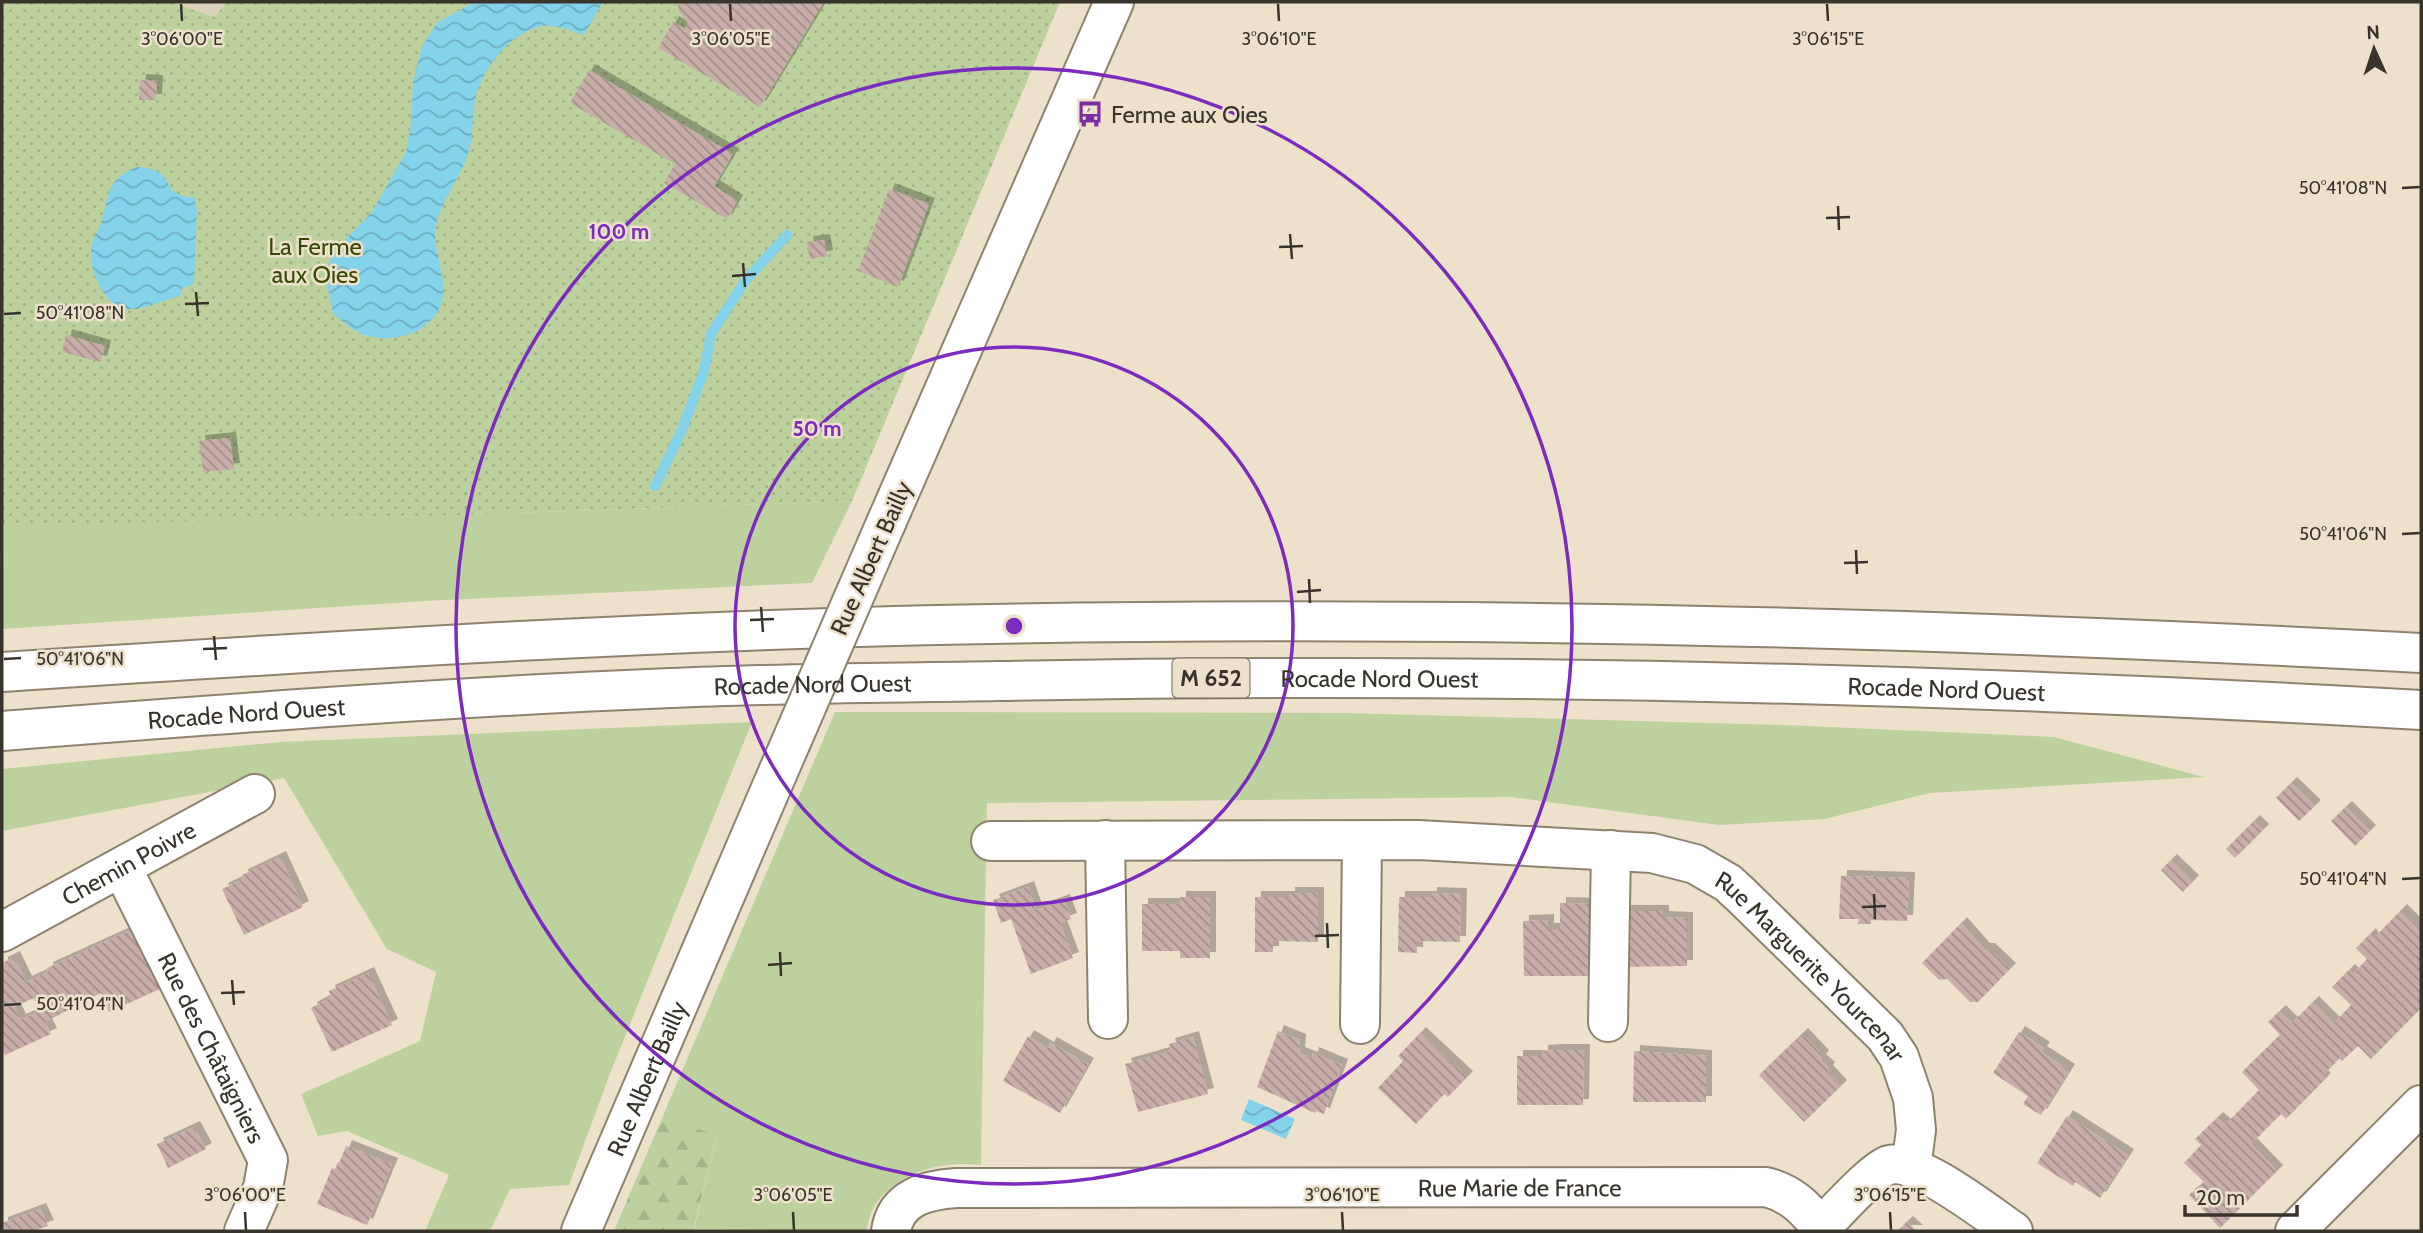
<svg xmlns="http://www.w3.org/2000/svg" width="2423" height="1233" font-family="Cabin,sans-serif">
<defs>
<pattern id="forest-firs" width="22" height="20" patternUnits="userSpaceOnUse" patternTransform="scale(1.75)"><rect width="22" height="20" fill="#bdd19e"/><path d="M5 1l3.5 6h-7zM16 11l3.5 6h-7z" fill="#a3b488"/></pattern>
<pattern id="park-dots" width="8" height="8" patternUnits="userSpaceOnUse" patternTransform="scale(1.75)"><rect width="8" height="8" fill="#bdd19e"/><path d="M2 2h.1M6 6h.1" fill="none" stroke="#a3b488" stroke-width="1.8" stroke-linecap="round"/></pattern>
<pattern id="water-waves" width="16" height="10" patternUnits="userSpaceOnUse" patternTransform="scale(1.75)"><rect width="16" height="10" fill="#84d3ea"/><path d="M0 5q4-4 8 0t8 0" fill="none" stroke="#6dacbe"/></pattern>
<pattern id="building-back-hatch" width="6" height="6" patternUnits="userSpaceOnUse" patternTransform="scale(1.75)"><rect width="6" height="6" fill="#c8aea8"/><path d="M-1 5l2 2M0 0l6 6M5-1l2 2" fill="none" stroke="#a38e89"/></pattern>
<filter id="shadow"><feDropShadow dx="6" dy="-6" stdDeviation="0" flood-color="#0004"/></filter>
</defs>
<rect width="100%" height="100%" fill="#eee1cc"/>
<polygon fill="#dad2bd" points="172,2 227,2 214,17"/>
<g fill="#bdd19e">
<polygon points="852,501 812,583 425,601 2,629 4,524 429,516"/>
<path d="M835,712L1347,713L1784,725L2054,737L2204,777L1930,793L1824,819L1719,825L1511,797L987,803L981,1165C935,1159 872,1179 867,1231L694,1229L717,1136L662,1118Z"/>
<polygon points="752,722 611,1071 569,1185 510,1189 490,1231 425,1231 449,1175 347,1131 318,1136 301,1094 420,1041 436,972 387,949 284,778 2,831 2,769 280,742"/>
</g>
<polygon fill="url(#forest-firs)" points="662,1118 717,1135 693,1231 614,1231"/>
<polygon fill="url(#park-dots)" points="2,2 172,2 214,17 227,2 1060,2 852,501 429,516 2,525"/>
<g fill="url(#water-waves)">
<path d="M475,2H603L584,35C572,31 555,24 543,26C511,32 484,66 476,96C471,115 474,136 468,154C459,181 438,204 435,232C434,253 445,273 443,295C438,334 386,349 354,330C347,326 340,319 333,314L325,273L334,251L372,212L406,152L411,123L413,82L422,46L438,22Z"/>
<path d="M136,167C154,168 165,172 171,190L184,197H194L197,210L194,284L182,288L180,296L138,309H121C101,298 87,267 92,243C94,236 99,230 101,223C110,195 104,182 136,167Z"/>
<polygon points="1249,1099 1295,1119 1286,1139 1241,1120"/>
</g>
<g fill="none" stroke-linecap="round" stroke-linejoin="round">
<polyline stroke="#84d3ea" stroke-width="10" points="655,486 681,432 704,371 711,334 745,281 787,235"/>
</g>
<g fill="url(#building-back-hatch)" fill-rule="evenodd" filter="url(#shadow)">
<polygon points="677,2 817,2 822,5 760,107 658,48 673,22 685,29 688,23 679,11"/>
<polygon points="589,70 733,154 714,186 737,201 727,219 664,183 675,164 570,103"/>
<polygon points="140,80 157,81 156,100 139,100"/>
<polygon points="889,189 929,204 898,287 858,271"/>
<polygon points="824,240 827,256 810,259 807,242"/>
<polygon points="66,335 105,346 101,362 62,352"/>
<polygon points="230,438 234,469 203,472 199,441"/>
<polygon points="2291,783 2315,806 2299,821 2276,798"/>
<polygon points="2346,807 2370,831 2355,846 2331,821"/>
<polygon points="2254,821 2263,830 2235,858 2226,849"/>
<polygon points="280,857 303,907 244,935 222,889 243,879 242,875"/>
<polygon points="2171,860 2193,881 2183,892 2161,870"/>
<polygon points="1841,876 1909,878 1907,921 1871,920 1871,924 1858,924 1859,919 1839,919"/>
<polygon points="1028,887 1036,910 1064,900 1071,919 1060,923 1073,958 1031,974 1011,919 1001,923 993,900"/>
<polygon points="1289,893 1318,893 1318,942 1273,941 1273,952 1255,952 1255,897 1289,897"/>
<polygon points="1431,893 1461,894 1460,942 1417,941 1417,953 1398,952 1399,897 1431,897"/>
<polygon points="1180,897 1210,897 1210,958 1180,958 1180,951 1142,951 1142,904 1180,904"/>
<polygon points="1560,903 1594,904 1594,976 1524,976 1523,921 1548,920 1548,929 1560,929"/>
<polygon points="2401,910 2421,930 2421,1008 2371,1059 2358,1046 2342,1061 2340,1058 2322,1076 2325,1079 2286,1119 2281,1114 2251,1144 2277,1171 2220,1228 2189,1195 2204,1182 2184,1163 2201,1145 2195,1139 2217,1118 2225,1125 2259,1090 2242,1072 2280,1035 2268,1022 2280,1011 2292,1023 2313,1002 2334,1023 2351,1005 2332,987 2349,970 2353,974 2367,959 2356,948 2370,934 2373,939"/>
<polygon points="1623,911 1663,911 1663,917 1687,918 1687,966 1622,967"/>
<polygon points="1961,923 1984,949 1989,949 2010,969 1978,1002 1970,1002 1947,979 1939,980 1922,963"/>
<path d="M133,929L160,989L109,1012L101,993L45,1022L51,1034L5,1055L2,1049V963L14,957L26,982L48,972L47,968ZM34,998L40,1011L20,1020L14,1007Z"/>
<polygon points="368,973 392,1025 332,1052 311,1008 331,997 329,991"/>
<polygon points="1278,1031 1300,1040 1299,1053 1312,1058 1313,1053 1342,1065 1324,1114 1316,1111 1315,1113 1257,1087"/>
<polygon points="2019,1032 2044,1048 2041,1052 2069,1070 2041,1115 2023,1104 2028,1096 1993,1073"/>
<polygon points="1420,1033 1467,1077 1448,1097 1444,1094 1416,1124 1378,1088 1403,1061 1398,1056"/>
<polygon points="1802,1034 1823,1056 1820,1060 1829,1068 1827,1071 1841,1086 1804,1122 1759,1075"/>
<polygon points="1028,1036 1048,1048 1051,1043 1088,1064 1060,1113 1003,1081"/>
<polygon points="1193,1037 1208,1094 1138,1112 1125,1064 1171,1051 1169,1044"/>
<polygon points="1557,1050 1584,1050 1583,1105 1517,1105 1517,1056 1542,1056 1542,1051"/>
<polygon points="1634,1051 1706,1056 1706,1102 1633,1102"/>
<polygon points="2067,1116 2128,1155 2100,1198 2075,1182 2073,1186 2037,1163"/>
<polygon points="194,1127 206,1149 168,1168 157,1144"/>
<polygon points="346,1146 392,1164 367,1225 317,1204 332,1168 336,1170"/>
<polygon points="40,1209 48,1226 33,1231 2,1231 2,1223"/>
<polygon points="1907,1222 1917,1231 1897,1231"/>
</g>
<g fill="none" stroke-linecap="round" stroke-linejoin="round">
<g stroke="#8d826e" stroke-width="42">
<g id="minor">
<polyline points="1105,840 1108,1019"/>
<path id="s1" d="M991,841L1419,840L1652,853L1695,864L1728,883L1741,895L1885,1036L1899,1057L1913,1098L1916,1130L1911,1168"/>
<path id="s2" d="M122,868L268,1160L263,1188L244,1231"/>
<path id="s3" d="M2,932L255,794"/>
<polyline points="1608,1022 1611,850"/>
<polyline points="1360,1024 1362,841"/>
<path id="s4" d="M891,1231C896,1197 927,1190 956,1188L1766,1187C1792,1194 1804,1207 1821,1227"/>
<path d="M1817,1231C1831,1218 1874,1169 1889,1165C1917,1158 1989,1215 2013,1231"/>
<polyline points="2295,1231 2421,1105"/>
</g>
</g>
<g stroke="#8d826e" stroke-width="42">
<g id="major">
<polyline points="886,523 1114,2"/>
<path id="s5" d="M581,1231L772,786"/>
</g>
</g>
<g stroke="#8d826e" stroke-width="42">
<g id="highway">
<path d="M2,672C313,652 625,632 937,625C1432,614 1927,627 2421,653"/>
<path id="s6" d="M2,731C224,714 447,697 670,688C779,683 889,683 998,681C1473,672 1947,683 2421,710"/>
</g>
</g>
<use href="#minor" stroke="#fff" stroke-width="38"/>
<use href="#major" stroke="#fff" stroke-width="38"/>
<use href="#highway" stroke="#fff" stroke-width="38"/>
<g stroke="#8d826e" stroke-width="42" stroke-linecap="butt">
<polyline id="major-bridge" points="772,786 886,523"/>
</g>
<use href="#major-bridge" stroke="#fff" stroke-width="38"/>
</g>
<path fill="none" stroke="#38342b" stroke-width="2.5" d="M181,4L182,21M730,4L731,21M1278,4L1279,21M1827,4L1828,21M2402,188L2420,187M1838,206L1839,230M1826,218L1850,217M1290,234L1292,259M1279,247L1303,246M743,263L745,287M732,276L756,274M196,292L198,316M185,304L209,303M4,314L21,313M2402,534L2420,533M1856,550L1857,574M1844,563L1868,562M1309,579L1310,603M1297,592L1321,590M761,607L763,632M750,620L774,619M214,636L216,660M203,649L227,648M4,659L21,658M2402,879L2420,878M1874,894L1875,919M1862,907L1886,906M1327,923L1328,948M1315,936L1339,935M780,952L781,976M768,965L792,963M232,980L234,1005M221,993L245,992M4,1005L21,1004M245,1212L246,1230M793,1212L794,1230M1342,1212L1343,1230M1890,1212L1891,1230"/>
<g fill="none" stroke="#7b2cbf" stroke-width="3.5">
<circle cx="1014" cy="626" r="279"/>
<circle cx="1014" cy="626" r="558"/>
</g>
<defs>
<g id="bus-bare" transform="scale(2.1)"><path d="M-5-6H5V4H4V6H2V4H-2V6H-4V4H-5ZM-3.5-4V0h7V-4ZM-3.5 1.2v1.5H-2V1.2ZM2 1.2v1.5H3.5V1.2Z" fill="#7a2ea0" stroke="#eee1cc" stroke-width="2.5" paint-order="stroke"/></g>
</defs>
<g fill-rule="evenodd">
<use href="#bus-bare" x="1090" y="114"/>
</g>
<g text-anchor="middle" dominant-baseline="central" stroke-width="5" stroke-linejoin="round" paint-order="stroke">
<rect fill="#eee1cc" stroke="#6f685b" stroke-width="2" x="1172.5" y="658.5" width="77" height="39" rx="5"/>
<g font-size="23" font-weight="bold" fill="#38342b">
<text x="1211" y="678">M 652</text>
</g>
<g font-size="24" fill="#38342b" stroke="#eee1cc" text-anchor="start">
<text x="1111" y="114">Ferme aux Oies</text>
</g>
<g font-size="24" fill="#364906" stroke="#eee1cc">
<text x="315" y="246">La Ferme<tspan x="315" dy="28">aux Oies</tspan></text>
</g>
<g font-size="24" fill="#38342b" stroke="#eee1cc">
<text transform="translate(871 558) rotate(-66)">Rue Albert Bailly</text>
<text stroke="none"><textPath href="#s6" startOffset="1379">Rocade Nord Ouest</textPath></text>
<text stroke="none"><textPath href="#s6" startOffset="812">Rocade Nord Ouest</textPath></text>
<text stroke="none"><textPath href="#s6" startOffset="1946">Rocade Nord Ouest</textPath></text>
<text stroke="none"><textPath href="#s6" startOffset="245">Rocade Nord Ouest</textPath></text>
<text stroke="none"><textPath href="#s3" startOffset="144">Chemin Poivre</textPath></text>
<text stroke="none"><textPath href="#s1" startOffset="861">Rue Marguerite Yourcenar</textPath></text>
<text stroke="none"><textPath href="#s2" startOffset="201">Rue des Châtaigniers</textPath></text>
<text stroke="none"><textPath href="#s5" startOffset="166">Rue Albert Bailly</textPath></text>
<text stroke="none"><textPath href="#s4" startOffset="649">Rue Marie de France</textPath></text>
</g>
</g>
<g font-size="18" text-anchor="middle" fill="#38342b" stroke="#eee1cc" stroke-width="5" stroke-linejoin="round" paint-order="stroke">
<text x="182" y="45">3°06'00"E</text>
<text x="731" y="45">3°06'05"E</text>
<text x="1279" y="45">3°06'10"E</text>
<text x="1828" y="45">3°06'15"E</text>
<text x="2343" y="194">50°41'08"N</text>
<text x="80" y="319">50°41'08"N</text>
<text x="2343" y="540">50°41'06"N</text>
<text x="80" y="665">50°41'06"N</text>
<text x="2343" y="885">50°41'04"N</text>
<text x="80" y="1010">50°41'04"N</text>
<text x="245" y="1201">3°06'00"E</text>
<text x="793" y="1201">3°06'05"E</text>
<text x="1342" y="1201">3°06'10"E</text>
<text x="1890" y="1201">3°06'15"E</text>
</g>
<circle cx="1014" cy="626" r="10" fill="#7b2cbf" stroke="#eee1cc" stroke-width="3.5"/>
<g font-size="21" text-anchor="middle" font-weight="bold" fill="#7b2cbf" stroke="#eee1cc" stroke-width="5" stroke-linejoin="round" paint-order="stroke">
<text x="619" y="239">100 m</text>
<text x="817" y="436">50 m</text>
</g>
<rect width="2423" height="1233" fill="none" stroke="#38342b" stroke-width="7"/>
<g transform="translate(2374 49) rotate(357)" stroke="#eee1cc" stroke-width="5" paint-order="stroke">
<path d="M0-5L12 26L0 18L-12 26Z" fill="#38342b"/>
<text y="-10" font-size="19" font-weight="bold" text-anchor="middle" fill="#38342b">N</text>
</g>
<path d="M2185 1205v10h112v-10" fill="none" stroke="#38342b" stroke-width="3.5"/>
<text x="2196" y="1205" font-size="21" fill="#38342b" stroke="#eee1cc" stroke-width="5" paint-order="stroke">20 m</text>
</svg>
